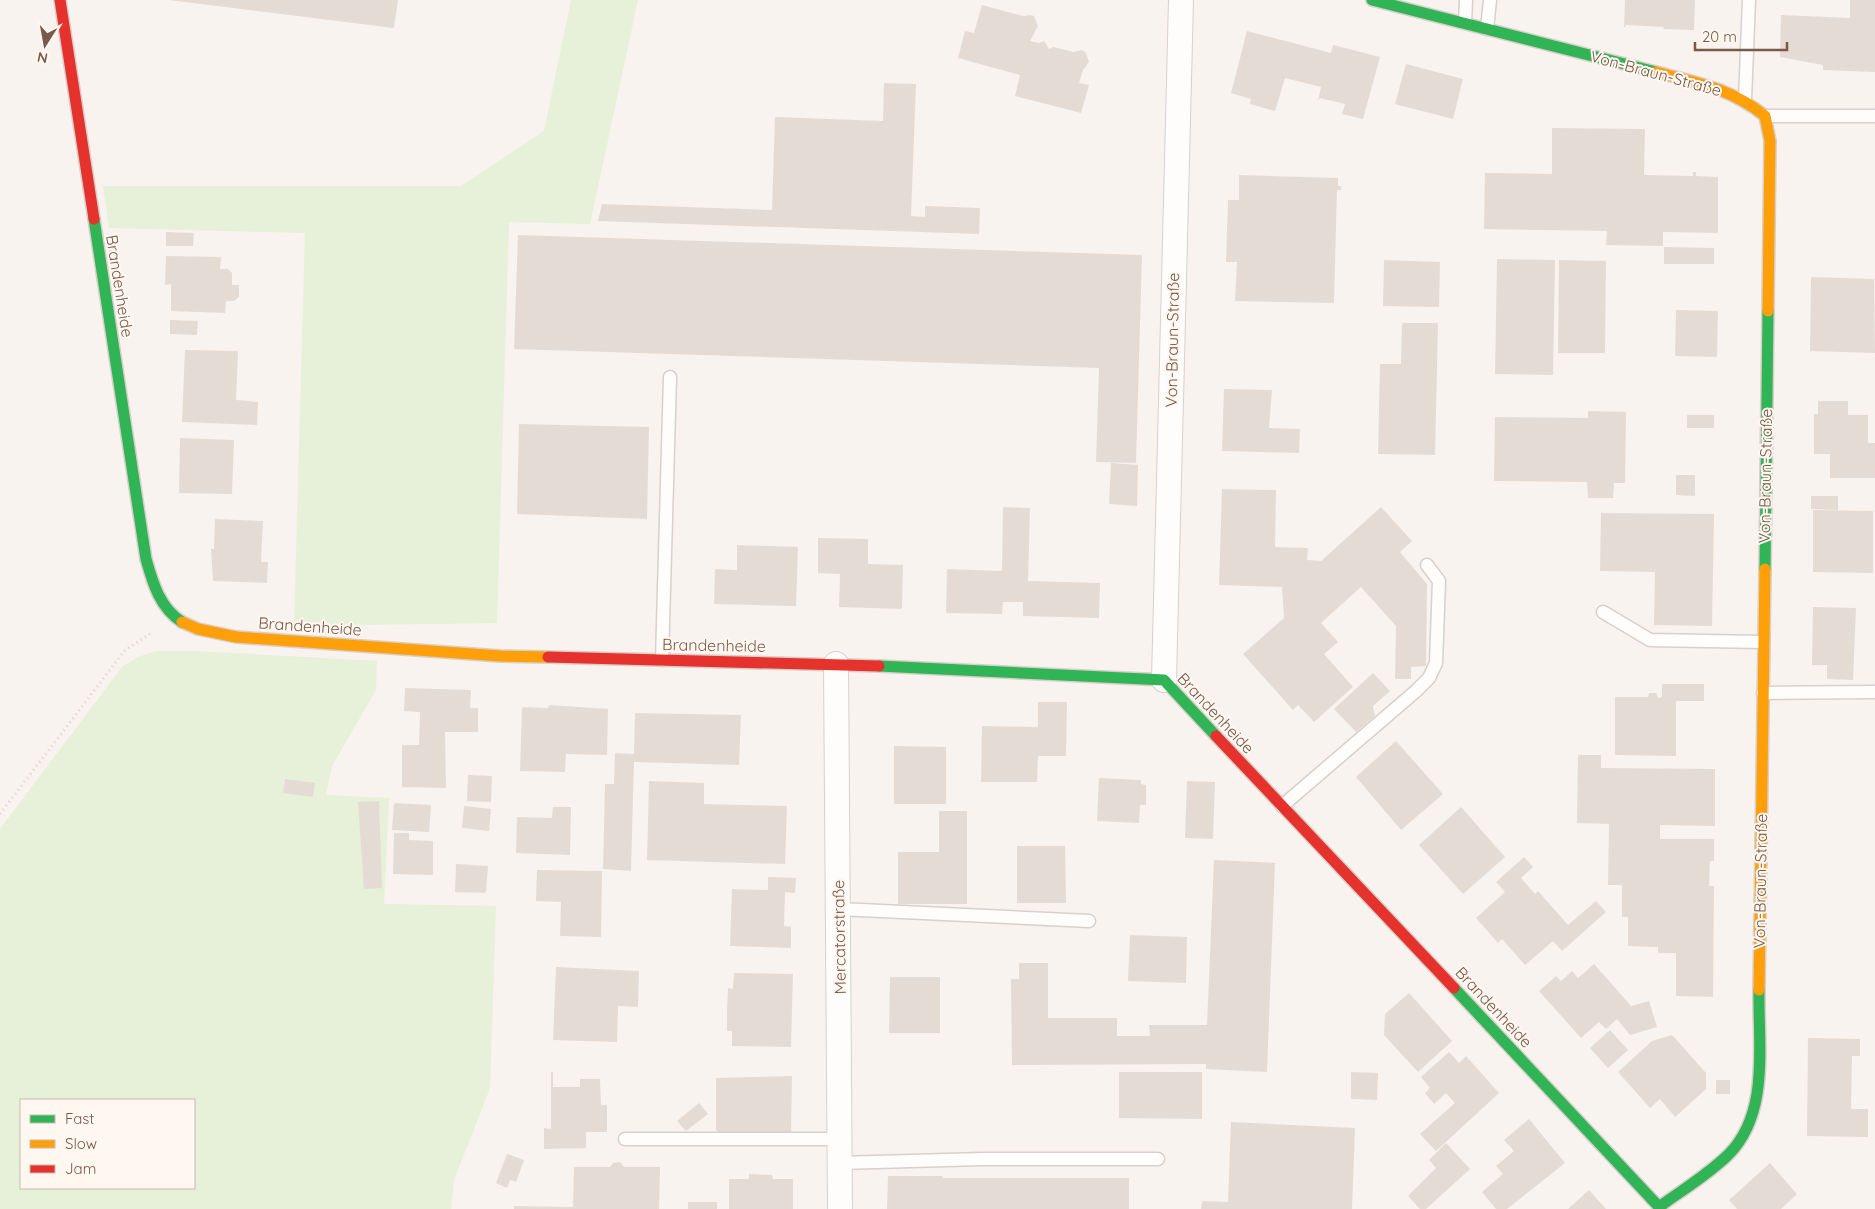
<svg xmlns="http://www.w3.org/2000/svg" width="1875" height="1209" font-family="Quicksand,sans-serif">
<rect width="100%" height="100%" fill="#f8f3ee"/>
<g fill="#e7f0d8" fill-rule="evenodd">
<polygon points="571,0 638,0 590,224 509,222 497,623 294,626 305,233 109,228 103,186 461,186 544,131"/>
<path d="M156,651H195L377,661L376,690L332,766L326,795L389,798L384,904L496,906L490,1088L454,1180L451,1209H0V829L122,667L138,657ZM21,1100H194V1188H21Z"/>
</g>
<g fill="#e5dbd5">
<polygon points="169,0 398,0 394,28"/>
<polygon points="1625,0 1695,0 1694,30 1663,29 1664,27 1626,25 1624,28"/>
<polygon points="1850,0 1875,0 1875,72 1823,70 1823,65 1780,57 1781,15 1850,18"/>
<polygon points="982,5 1023,16 1030,15 1034,16 1038,26 1030,41 1039,43 1044,41 1049,49 1053,47 1073,52 1082,50 1086,53 1089,62 1083,70 1079,83 1089,85 1081,113 1015,96 1020,75 958,58 965,31 974,33"/>
<polygon points="1247,31 1331,53 1333,45 1380,57 1363,119 1342,114 1345,104 1320,98 1318,101 1321,87 1285,78 1275,111 1250,104 1251,99 1231,93"/>
<polygon points="1406,64 1463,79 1453,119 1395,104"/>
<polygon points="884,83 916,84 911,216 925,217 925,206 980,208 979,234 598,221 602,204 772,210 775,117 883,121"/>
<polygon points="1552,128 1645,129 1644,175 1693,176 1693,172 1696,172 1696,176 1718,177 1718,233 1663,232 1663,246 1606,245 1607,231 1484,229 1485,173 1552,174"/>
<polygon points="1239,175 1338,178 1338,186 1341,186 1341,190 1337,190 1334,303 1235,301 1237,262 1226,262 1228,200 1239,200"/>
<polygon points="166,232 194,233 193,246 166,246"/>
<polygon points="518,235 1142,255 1136,463 1096,462 1099,368 514,349"/>
<polygon points="1664,247 1714,248 1714,264 1664,264"/>
<polygon points="166,256 221,257 220,269 228,269 232,273 232,285 239,285 239,297 234,301 226,301 225,313 171,311 171,284 165,285"/>
<polygon points="1497,259 1555,260 1553,375 1495,374"/>
<polygon points="1384,260 1440,262 1439,307 1383,306"/>
<polygon points="1559,260 1606,261 1605,353 1558,353"/>
<polygon points="1811,277 1874,279 1875,353 1810,351"/>
<polygon points="1676,310 1718,311 1717,357 1675,356"/>
<polygon points="170,320 198,321 197,335 170,334"/>
<polygon points="1402,323 1438,323 1435,455 1378,454 1380,364 1401,364"/>
<polygon points="185,350 238,351 236,400 258,402 257,425 182,422"/>
<polygon points="1224,389 1272,390 1269,428 1300,429 1299,453 1222,451"/>
<polygon points="1818,401 1848,401 1848,415 1868,415 1868,443 1875,443 1875,478 1830,478 1830,454 1814,454 1814,414 1818,414"/>
<polygon points="1588,411 1626,412 1625,483 1614,483 1613,498 1588,498 1587,482 1494,481 1495,417 1588,418"/>
<rect x="1687" y="415" width="27" height="13"/>
<polygon points="519,424 649,427 647,519 517,514"/>
<polygon points="180,438 234,440 232,494 179,493"/>
<polygon points="1111,463 1138,465 1137,506 1109,504"/>
<polygon points="1676,475 1695,475 1695,496 1676,495"/>
<polygon points="1222,489 1276,490 1275,547 1308,548 1307,560 1321,561 1381,507 1412,541 1400,552 1427,584 1426,666 1411,667 1411,679 1395,679 1396,626 1361,587 1321,623 1338,642 1324,654 1353,687 1314,722 1298,705 1293,710 1243,654 1284,618 1282,587 1219,585"/>
<polygon points="1811,496 1838,496 1838,510 1811,509"/>
<polygon points="1003,507 1030,508 1028,581 1100,583 1099,618 1023,616 1023,602 1003,602 1002,614 946,613 947,569 1002,571"/>
<polygon points="1813,510 1873,511 1873,573 1813,572"/>
<polygon points="1601,513 1714,514 1712,626 1654,625 1655,572 1600,571"/>
<polygon points="215,519 263,521 261,562 268,562 267,583 213,581 211,549 214,549"/>
<polygon points="818,538 868,539 868,564 903,565 902,609 839,607 840,574 818,573"/>
<polygon points="737,545 798,547 796,606 714,604 715,569 737,570"/>
<polygon points="1813,607 1856,608 1853,680 1827,679 1827,665 1812,665"/>
<polygon points="1373,673 1390,691 1373,706 1375,716 1356,732 1334,709"/>
<polygon points="1662,684 1704,684 1704,701 1676,701 1676,756 1615,755 1615,697 1648,697 1649,693 1656,693 1658,698 1662,697"/>
<polygon points="405,688 471,690 470,708 478,708 478,732 445,732 446,788 402,787 402,745 419,745 420,712 404,711"/>
<polygon points="1038,702 1067,702 1066,756 1038,756 1037,782 981,782 982,726 1038,727"/>
<polygon points="550,705 608,709 607,755 566,754 565,772 520,771 522,707 547,708"/>
<polygon points="635,713 741,715 739,765 634,762 631,871 603,869 605,784 614,784 615,753 634,754"/>
<polygon points="1396,741 1443,794 1401,830 1356,777"/>
<polygon points="894,746 946,747 946,804 894,804"/>
<polygon points="1578,755 1601,755 1601,768 1715,769 1715,826 1660,825 1660,839 1714,839 1714,861 1710,861 1709,886 1714,886 1713,997 1676,996 1676,953 1658,953 1658,947 1628,946 1628,917 1622,917 1622,885 1608,885 1609,824 1577,823"/>
<polygon points="468,775 492,776 491,802 467,801"/>
<polygon points="1099,778 1141,780 1141,784 1146,785 1146,805 1140,805 1139,823 1097,821"/>
<polygon points="285,779 315,783 313,797 283,793"/>
<polygon points="649,781 704,783 704,804 787,806 785,864 647,860"/>
<polygon points="1187,781 1215,782 1213,839 1185,838"/>
<polygon points="379,801 382,888 364,889 358,802"/>
<polygon points="394,803 431,805 429,832 392,830"/>
<polygon points="464,806 491,809 489,831 462,828"/>
<polygon points="553,807 571,807 570,855 516,853 517,817 552,818"/>
<polygon points="1461,807 1505,857 1463,894 1419,845"/>
<polygon points="939,811 967,811 967,904 898,904 898,852 939,852"/>
<polygon points="394,833 409,833 409,840 433,841 433,875 393,874"/>
<polygon points="1017,846 1065,846 1066,903 1017,903"/>
<polygon points="1524,857 1533,867 1521,878 1535,894 1538,891 1568,925 1596,901 1606,912 1562,951 1553,941 1525,965 1502,939 1498,943 1476,918 1505,892 1496,882"/>
<polygon points="1214,860 1275,863 1267,1072 1206,1069 1206,1064 1012,1065 1011,979 1019,979 1019,963 1048,963 1048,1018 1117,1018 1117,1036 1150,1036 1149,1025 1207,1025"/>
<polygon points="456,864 488,866 486,893 455,892"/>
<polygon points="537,870 602,871 601,937 560,936 561,902 536,901"/>
<polygon points="768,877 796,878 795,893 785,892 784,926 791,927 791,948 730,946 732,889 768,890"/>
<polygon points="1130,935 1187,937 1186,983 1128,981"/>
<polygon points="1594,964 1631,1006 1649,1001 1657,1027 1630,1035 1617,1019 1606,1029 1599,1022 1581,1038 1539,991 1556,976 1561,981 1572,971 1578,978"/>
<polygon points="556,967 639,971 638,1007 618,1006 617,1042 553,1040"/>
<polygon points="734,973 793,974 791,1047 732,1046 732,1031 727,1031 727,1009 728,988 733,989"/>
<polygon points="890,977 940,977 940,1033 889,1033"/>
<polygon points="1409,993 1452,1041 1418,1072 1384,1035 1385,1014"/>
<polygon points="1610,1030 1628,1050 1608,1068 1590,1048"/>
<polygon points="1672,1035 1706,1073 1706,1089 1675,1117 1660,1099 1650,1108 1618,1072 1652,1041"/>
<polygon points="1808,1038 1860,1039 1860,1056 1852,1056 1851,1109 1868,1109 1868,1137 1807,1136"/>
<polygon points="1449,1052 1459,1063 1466,1056 1499,1093 1436,1151 1420,1134 1455,1103 1446,1093 1434,1104 1425,1093 1430,1088 1421,1077"/>
<polygon points="551,1072 553,1072 553,1087 580,1087 580,1079 600,1079 601,1105 607,1105 607,1132 586,1132 586,1148 544,1149 544,1128 551,1129"/>
<polygon points="1119,1072 1202,1072 1202,1119 1119,1118"/>
<polygon points="1351,1072 1378,1073 1377,1100 1351,1099"/>
<polygon points="792,1076 791,1132 718,1132 716,1130 716,1078"/>
<rect x="1716" y="1080" width="14" height="14"/>
<polygon points="699,1103 708,1114 686,1131 677,1121"/>
<polygon points="1529,1119 1565,1163 1507,1209 1496,1209 1482,1192 1503,1174 1496,1166 1514,1151 1504,1140"/>
<polygon points="1231,1122 1355,1128 1352,1209 1201,1209 1202,1201 1228,1202"/>
<polygon points="1446,1143 1470,1169 1426,1209 1420,1209 1408,1196 1436,1168 1429,1160"/>
<polygon points="507,1154 524,1160 516,1182 510,1180 507,1188 496,1183"/>
<polygon points="620,1162 624,1167 660,1167 659,1209 514,1209 514,1206 573,1207 574,1167 610,1167 613,1163"/>
<polygon points="1770,1163 1797,1194 1781,1209 1737,1209 1729,1200"/>
<polygon points="749,1174 772,1175 773,1179 793,1179 793,1209 729,1209 729,1179 749,1179"/>
<polygon points="888,1176 943,1176 942,1178 1129,1178 1129,1209 887,1209"/>
<polygon points="1589,1190 1606,1209 1568,1209"/>
<rect x="688" y="1202" width="29" height="7"/>
</g>
<g fill="none" stroke-linecap="round" stroke-linejoin="round">
<g stroke="#d8d0cc" stroke-width="15">
<g id="lane">
<polyline points="1465,23 1466,0"/>
<polyline points="1487,29 1490,0"/>
<polyline points="1745,100 1749,0"/>
<polyline points="1765,116 1875,116"/>
<polyline points="1603,612 1650,640 1763,642"/>
<polyline points="662,660 670,377"/>
<polyline points="1763,693 1875,692"/>
<polyline points="1282,806 1416,691 1429,678 1436,663 1439,581 1427,565"/>
<polyline points="839,909 1089,921"/>
<polyline points="625,1139 840,1139"/>
<polyline points="840,1163 982,1159 1158,1159"/>
</g>
</g>
<g stroke="#d8d0cc" stroke-width="26">
<g id="street">
<polyline points="836,664 840,1209"/>
<polyline points="1164,680 1181,0"/>
</g>
</g>
<g stroke="#d8cfca" stroke-width="14">
<g id="fast">
<polyline points="1372,0 1656,72"/>
<path d="M94,219L146,559C153,584 160,608 182,622"/>
<polyline points="1765,569 1768,311"/>
<polyline points="879,666 1164,680 1216,736"/>
<polyline points="1454,988 1661,1209"/>
<path d="M1659,1207C1682,1190 1708,1175 1729,1154C1770,1112 1758,1045 1759,990"/>
</g>
</g>
<g stroke="#d8cfca" stroke-width="14">
<g id="slow">
<path d="M1656,72C1698,83 1730,88 1765,116L1770,141L1768,311"/>
<polyline points="182,622 198,629 236,637 500,656 548,657"/>
<polyline points="1759,990 1765,569"/>
</g>
</g>
<g stroke="#d8cfca" stroke-width="14">
<g id="jam">
<polyline points="60,0 94,219"/>
<polyline points="548,657 879,666"/>
<polyline points="1216,736 1454,988"/>
</g>
</g>
<polyline stroke="#dcd2ce" stroke-width="3" stroke-dasharray="1 4" stroke-linecap="butt" points="0,814 125,650 150,634"/>
<use href="#lane" stroke="#fefdfc" stroke-width="12"/>
<use href="#street" stroke="#fefdfc" stroke-width="24"/>
<use href="#fast" stroke="#30b455" stroke-width="11"/>
<use href="#slow" stroke="#ff9f0a" stroke-width="11"/>
<use href="#jam" stroke="#e5322d" stroke-width="11"/>
</g>
<g text-anchor="middle" dominant-baseline="central" stroke-width="4" stroke-linejoin="round" paint-order="stroke">
<g font-size="16" fill="#7a584a" stroke="#fff8f1">
<text transform="translate(1656 73) rotate(15)">Von-Braun-Straße</text>
<text transform="translate(120 286) rotate(81)">Brandenheide</text>
<text transform="translate(1172 340) rotate(-89)">Von-Braun-Straße</text>
<text transform="translate(1765 476) rotate(-89)">Von-Braun-Straße</text>
<text transform="translate(310 626) rotate(4)">Brandenheide</text>
<text transform="translate(714 645) rotate(1)">Brandenheide</text>
<text transform="translate(1216 713) rotate(47)">Brandenheide</text>
<text transform="translate(1760 881) rotate(-89)">Von-Braun-Straße</text>
<text transform="translate(839 937) rotate(-91)">Mercatorstraße</text>
<text transform="translate(1494 1007) rotate(47)">Brandenheide</text>
</g>
</g>
<rect x="20" y="1099" width="175" height="90" fill="#fff8f1" stroke="#cab8ae"/>
<rect x="30" y="1115" width="25" height="8" fill="#30b455" stroke="#cab8ae"/>
<text x="65" y="1124" font-size="15" fill="#7a584a">Fast</text>
<rect x="30" y="1140" width="25" height="8" fill="#ff9f0a" stroke="#cab8ae"/>
<text x="65" y="1149" font-size="15" fill="#7a584a">Slow</text>
<rect x="30" y="1165" width="25" height="8" fill="#e5322d" stroke="#cab8ae"/>
<text x="65" y="1174" font-size="15" fill="#7a584a">Jam</text>
<g transform="translate(45 45) rotate(191)" stroke="#fff8f1" stroke-width="4" paint-order="stroke">
<path d="M0-4L9 19L0 12L-9 19Z" fill="#7a584a"/>
<text y="-8" font-size="14" font-weight="bold" text-anchor="middle" fill="#7a584a">N</text>
</g>
<path d="M1695 42v8h92v-8" fill="none" stroke="#7a584a" stroke-width="2.5"/>
<text x="1702" y="42" font-size="15" fill="#7a584a" stroke="#fff8f1" stroke-width="4" paint-order="stroke">20 m</text>
</svg>
